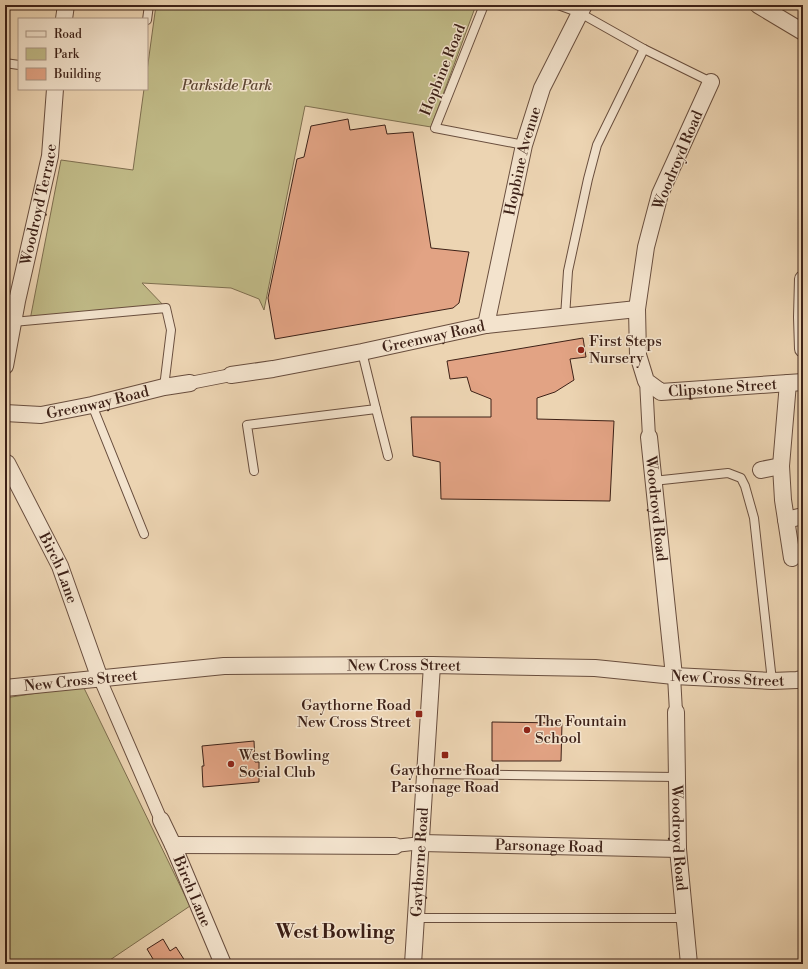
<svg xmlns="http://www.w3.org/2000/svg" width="808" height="969" font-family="'Libre Bodoni',serif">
<rect width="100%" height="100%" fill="#ecd4b2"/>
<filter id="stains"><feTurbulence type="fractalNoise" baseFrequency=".005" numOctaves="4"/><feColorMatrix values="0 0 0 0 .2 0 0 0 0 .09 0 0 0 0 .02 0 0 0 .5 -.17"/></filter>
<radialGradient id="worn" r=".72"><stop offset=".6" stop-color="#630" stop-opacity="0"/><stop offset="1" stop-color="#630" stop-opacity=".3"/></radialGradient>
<g fill="#c0ba87" stroke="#7e6e4f">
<polygon points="156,5 476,5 431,127 305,106 264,310 259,299 231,288 142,283 166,308 30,320 61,160 133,170 144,89 147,89 147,71"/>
<polygon points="83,686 190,906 104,964 5,964 5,698"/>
</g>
<g fill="#e2a384" stroke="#3d2117">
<polygon points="348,119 350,130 385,125 387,134 413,132 431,248 469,252 459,303 453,308 275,339 268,298 297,159 304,157 311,126"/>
<polygon points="583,338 586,357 570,359 574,380 555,392 537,398 537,419 614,421 610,501 441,499 440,462 413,456 411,417 491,417 491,399 471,391 467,377 450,379 447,361"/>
<polygon points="492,722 562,723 561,761 492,761"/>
<polygon points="254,741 255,762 259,762 259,782 203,787 202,766 204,766 202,746"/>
<polygon points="163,939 170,951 176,947 187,964 156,964 147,949"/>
</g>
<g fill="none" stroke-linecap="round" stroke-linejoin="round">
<g stroke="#694e3e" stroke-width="10">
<g id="service">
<polyline points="484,5 435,128 524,145"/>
<polyline points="558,5 580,13 644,49 711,82"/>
<polyline points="147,20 149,5"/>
<polyline points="5,63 19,65"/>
<polyline points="5,298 17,301"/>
<polyline points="565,317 568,271 588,179 597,145 644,49"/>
<polyline points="13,322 166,308 171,330 164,387"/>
<polyline points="92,405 144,534"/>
<polyline points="376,409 388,456"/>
<polyline points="254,471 247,425 376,409 362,352"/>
<polyline points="653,481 728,473 741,478 745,486 754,518 772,681"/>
<polyline points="426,774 677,777"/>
<polyline points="417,918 684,918"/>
</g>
</g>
<g stroke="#694e3e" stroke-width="14">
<g id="pedestrian">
<polyline points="646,381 649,437"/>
<polyline points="190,383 231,375"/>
<polyline points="674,676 676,712"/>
<polyline points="100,679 161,820"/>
<polyline points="395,846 421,843"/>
</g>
</g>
<g stroke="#694e3e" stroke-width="18">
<g id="minor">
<polyline points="758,5 803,32"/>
<polyline points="64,19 66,5"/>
<path id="s1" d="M711,82L660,194L646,247L637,309L638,355L646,381L661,392L803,382"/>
<polyline points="803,279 802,317 803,349"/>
<path id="s2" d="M486,325L524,145L542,88L584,5"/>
<path id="s3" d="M5,366L17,301L50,156L55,89"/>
<path id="s4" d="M231,375L273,369L362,352L486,325L637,309"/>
<polyline points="788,383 781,466 783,500 792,558"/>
<path id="s5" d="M5,413L41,415L92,405L164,387L190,383"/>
<path id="s6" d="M649,437L674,676"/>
<path id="s7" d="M7,463L60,566L100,679"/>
<polyline points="761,470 781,466"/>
<polyline points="786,520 803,516"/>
<path id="s8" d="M5,688L224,666L432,665L595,668L674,676L772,681L797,680L803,679"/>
<path id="s9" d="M676,712L678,849L689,964"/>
<path id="s10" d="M161,820L173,845L223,964"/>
<path id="s11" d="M421,843L678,849"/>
<polyline points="173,845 395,846"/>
<path id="s12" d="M413,964L432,665"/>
</g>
</g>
<use href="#service" stroke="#f3e3cd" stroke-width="8"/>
<use href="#pedestrian" stroke="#f3e3cd" stroke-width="12"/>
<use href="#minor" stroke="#f3e3cd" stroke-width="16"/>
</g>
<g fill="#8f2418" stroke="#f3e3cd" stroke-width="1.5">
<circle cx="581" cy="350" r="4"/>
<rect x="415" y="710" width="8" height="8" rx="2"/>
<circle cx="527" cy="730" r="4"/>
<rect x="441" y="751" width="8" height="8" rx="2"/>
<circle cx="231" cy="764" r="4"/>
</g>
<g text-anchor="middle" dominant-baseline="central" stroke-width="3" stroke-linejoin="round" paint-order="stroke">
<g font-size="15" fill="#3d2117" stroke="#f3e3cd">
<text transform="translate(443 70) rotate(-68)">Hopbine Road</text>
<text transform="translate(678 160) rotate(-67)">Woodroyd Road</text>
<text stroke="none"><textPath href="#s2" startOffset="168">Hopbine Avenue</textPath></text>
<text stroke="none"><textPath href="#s3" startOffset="165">Woodroyd Terrace</textPath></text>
<text stroke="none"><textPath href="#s4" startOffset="206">Greenway Road</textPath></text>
<text stroke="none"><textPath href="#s1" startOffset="394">Clipstone Street</textPath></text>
<text stroke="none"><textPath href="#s5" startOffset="94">Greenway Road</textPath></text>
<text stroke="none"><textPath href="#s6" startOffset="72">Woodroyd Road</textPath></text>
<text stroke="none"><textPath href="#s7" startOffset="117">Birch Lane</textPath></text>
<text stroke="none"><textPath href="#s8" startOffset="400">New Cross Street</textPath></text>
<text stroke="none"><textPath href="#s8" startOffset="724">New Cross Street</textPath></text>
<text stroke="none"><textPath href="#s8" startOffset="76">New Cross Street</textPath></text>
<text stroke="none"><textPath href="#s9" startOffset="126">Woodroyd Road</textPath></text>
<text stroke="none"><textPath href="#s11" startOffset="128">Parsonage Road</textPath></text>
<text stroke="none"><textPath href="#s12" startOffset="102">Gaythorne Road</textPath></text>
<text stroke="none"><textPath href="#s10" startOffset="78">Birch Lane</textPath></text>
</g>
<g font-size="15" font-style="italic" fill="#5e4733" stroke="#f3e3cd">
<text x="227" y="85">Parkside Park</text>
</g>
<g font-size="15" fill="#3d2117" stroke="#f3e3cd" text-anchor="start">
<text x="589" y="341">First Steps<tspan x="589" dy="17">Nursery</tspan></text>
<text x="411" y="705" text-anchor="end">Gaythorne Road<tspan x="411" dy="17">New Cross Street</tspan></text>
<text x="535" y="721">The Fountain<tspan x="535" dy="17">School</tspan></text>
<text x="239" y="755">West Bowling<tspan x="239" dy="17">Social Club</tspan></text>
<text x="445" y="770" text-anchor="middle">Gaythorne Road<tspan x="445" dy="17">Parsonage Road</tspan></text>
</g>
<g font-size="19" font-weight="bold" fill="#3d2117" stroke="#f3e3cd">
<text x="335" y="932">West Bowling</text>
</g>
</g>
<rect width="808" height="969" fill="none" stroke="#ecd4b2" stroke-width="20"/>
<rect x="6" y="6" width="796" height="957" fill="none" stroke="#3d2117" stroke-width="2"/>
<rect x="10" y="10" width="788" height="949" fill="none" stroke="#3d2117"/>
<rect x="18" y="18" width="130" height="72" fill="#f3e3cd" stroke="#aa9584"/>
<rect x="26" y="31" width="20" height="6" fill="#f3e3cd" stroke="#aa9584"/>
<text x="54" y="38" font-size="12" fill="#3d2117">Road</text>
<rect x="26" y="48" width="20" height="12" fill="#c0ba87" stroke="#aa9584"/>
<text x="54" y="58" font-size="12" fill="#3d2117">Park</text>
<rect x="26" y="68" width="20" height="12" fill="#e2a384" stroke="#aa9584"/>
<text x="54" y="78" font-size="12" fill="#3d2117">Building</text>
<rect width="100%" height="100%" filter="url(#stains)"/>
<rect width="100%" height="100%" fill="url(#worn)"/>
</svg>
